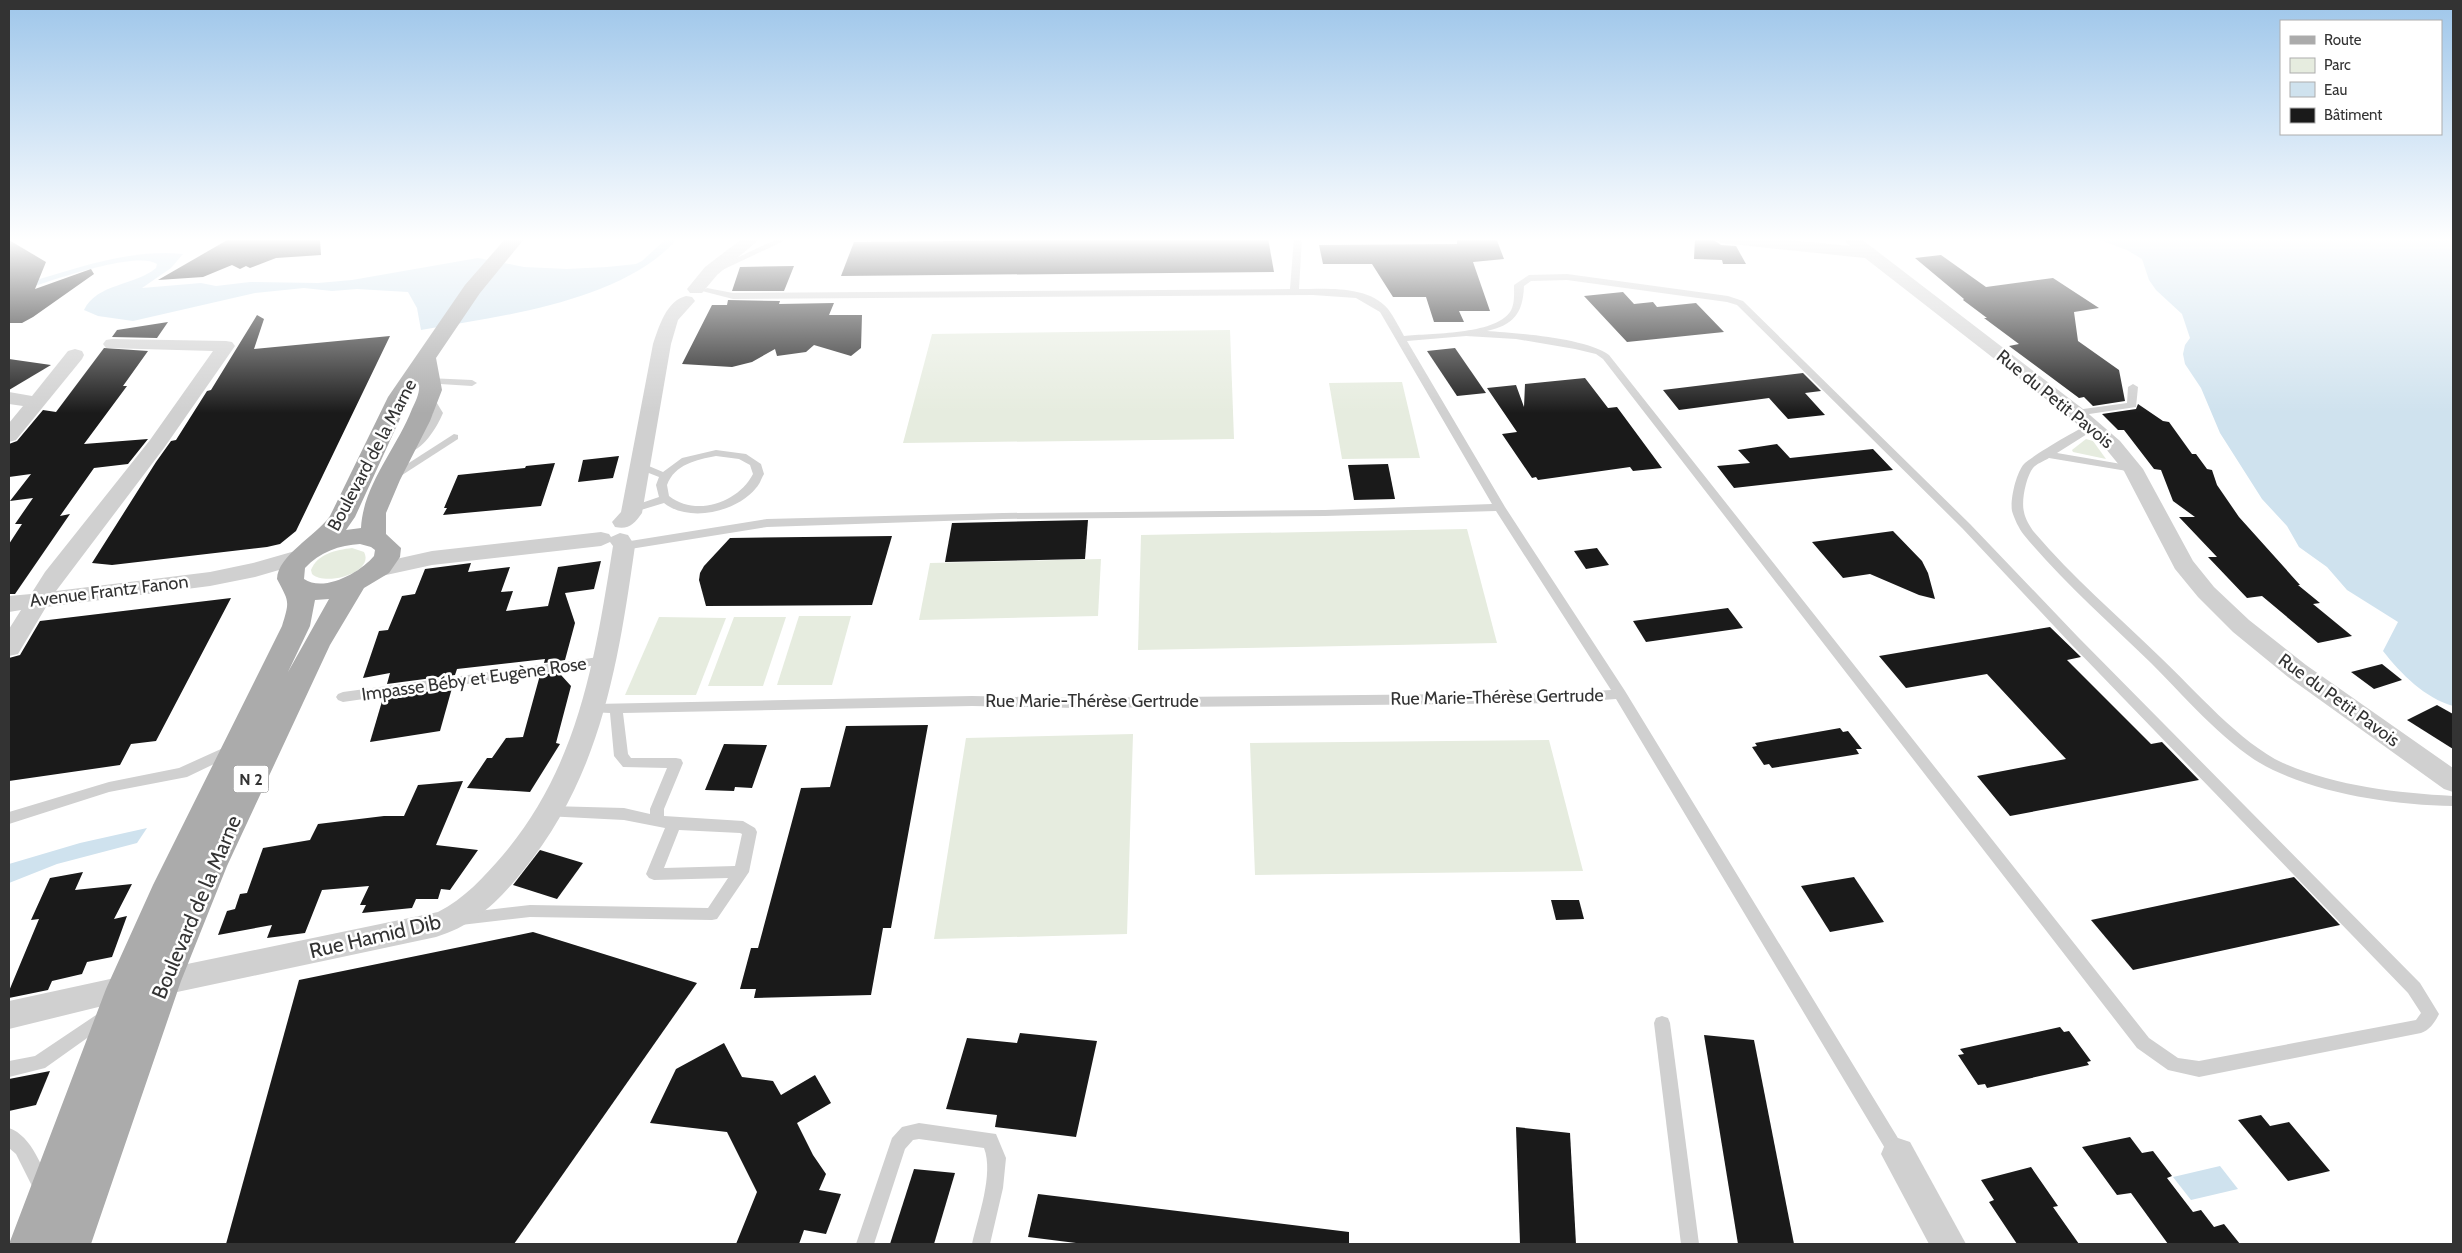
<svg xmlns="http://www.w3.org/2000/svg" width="2462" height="1253" font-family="Cabin,sans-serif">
<rect width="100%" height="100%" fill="#fff"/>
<g fill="#e6ecdf">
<polygon points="1230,330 1234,439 903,443 932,334"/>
<polygon points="1402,382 1420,458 1342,459 1329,383"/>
<polygon points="2086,439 2093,441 2106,459 2073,452 2072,450"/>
<polygon points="1467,529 1497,643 1138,650 1141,535"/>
<path d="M352,548L364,552C375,572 326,587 312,574L311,570C317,554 336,550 352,548Z"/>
<polygon points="1101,559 1098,616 919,620 930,563"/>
<polygon points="799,616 851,616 832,685 777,685"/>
<polygon points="659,617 726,618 696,695 625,695"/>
<polygon points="734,617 786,617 763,686 708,686"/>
<polygon points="1133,734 1127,934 934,939 966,738"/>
<polygon points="1549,740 1583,871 1255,875 1250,743"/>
</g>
<g fill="#cfe2ee">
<path d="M667,238H678C623,302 500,316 421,330L417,308L408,292L357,289L332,291L304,288L255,293L133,321L98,316L84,310C97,283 135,286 156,268L157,264C135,249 35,286 9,295V288C65,273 123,248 183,254L171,268L142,288L201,283L216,286L250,282L318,283L352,280L478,258L524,267L567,269L607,267L636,264L642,261Z"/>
<path d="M2094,238H2453V706C2425,698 2401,674 2383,651L2398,622L2347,590L2327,567L2299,547L2287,526L2262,499L2220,433L2201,388L2185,364L2183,354L2185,345L2190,338L2182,314L2156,290L2149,280L2142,259L2127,250Z"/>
<polygon points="147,828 137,843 57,864 9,883 9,864 80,843"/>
<polygon points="2220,1166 2238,1189 2191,1200 2173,1177"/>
</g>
<g fill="#1a1a1a">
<polygon points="1232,238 1268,238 1274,272 841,276 854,242"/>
<polygon points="1457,238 1496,238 1504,259 1473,262 1490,311 1459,311 1464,322 1434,322 1426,297 1393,297 1372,264 1323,264 1319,245 1457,244"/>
<polygon points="1695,238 1711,238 1721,245 1736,246 1746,264 1723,264 1722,260 1694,259"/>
<polygon points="229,239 320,239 321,255 276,258 250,268 246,266 240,269 232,265 203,277 158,280"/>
<polygon points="9,240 46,262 35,289 91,269 94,274 33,317 22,323 9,323"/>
<polygon points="1941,255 1986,287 2053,278 2099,308 2074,312 2078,341 2119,370 2125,401 2093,406 2084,397 2079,398 2009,346 2019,344 1984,318 1987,318 1963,300 1964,299 1915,258"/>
<polygon points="794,266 784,291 732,291 740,267"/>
<polygon points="1623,292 1634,304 1653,302 1657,307 1696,303 1724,332 1627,342 1584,296"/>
<polygon points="728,300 780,301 779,304 834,303 829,315 862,315 861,348 851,356 814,345 806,352 777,356 775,349 752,362 732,367 682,364 712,305 727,305"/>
<polygon points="257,315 264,319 254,349 390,336 296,531 280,544 267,547 112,565 92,563 156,462 171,441 176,440 207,391 211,390"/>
<polygon points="168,322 157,338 112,337 117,330"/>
<polygon points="104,348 148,351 123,386 127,386 84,444 148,439 128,464 94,468 60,516 70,514 15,594 9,594 9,544 22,524 15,524 33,498 10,501 31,474 9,477 9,444 17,441 43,410 56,412"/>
<polygon points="1455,348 1486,393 1457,396 1427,351"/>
<polygon points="9,359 51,365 9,390"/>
<polygon points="1803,373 1821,391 1805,393 1825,415 1788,419 1769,398 1679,410 1663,390"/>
<polygon points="1585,378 1608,408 1617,407 1662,468 1633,471 1630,467 1538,480 1536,477 1532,478 1502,434 1517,432 1487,388 1516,385 1524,407 1525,384"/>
<polygon points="2138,404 2163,421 2169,422 2192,454 2196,454 2207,469 2212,470 2217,485 2239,517 2300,585 2298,585 2320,603 2313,604 2352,636 2318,643 2262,596 2247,598 2208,557 2217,557 2179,517 2195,517 2173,501 2161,470 2154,469 2124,430 2118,430 2102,414 2136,409"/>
<polygon points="1777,444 1790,458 1873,449 1893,470 1734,488 1717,466 1750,463 1738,450"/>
<polygon points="619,456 613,478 578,482 583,460"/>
<polygon points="555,463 541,506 443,515 447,508 444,508 458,475 525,468 526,466"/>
<polygon points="1388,464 1395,499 1354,500 1348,465"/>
<polygon points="1088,520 1085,559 945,562 952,523"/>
<polygon points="1893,531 1922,561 1928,573 1935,599 1919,595 1870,574 1843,578 1812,542"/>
<polygon points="892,536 872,605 706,606 699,580 700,573 704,566 730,538"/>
<polygon points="1597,548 1609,565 1586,569 1574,551"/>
<polygon points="601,561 594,589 565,593 575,623 565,660 544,663 545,659 457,669 455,675 387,684 390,673 363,678 379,631 388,630 402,596 415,594 425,569 471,563 468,572 510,567 501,592 513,591 506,611 548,606 558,567"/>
<polygon points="231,598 156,741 131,744 120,765 9,781 9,658 20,655 40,621"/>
<polygon points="1728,608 1743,628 1646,642 1633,621"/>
<polygon points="2050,627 2081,657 2067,660 2151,744 2162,742 2199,780 2010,816 1977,776 2066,759 1987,674 1906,688 1879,656"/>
<polygon points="2382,664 2402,680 2374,689 2351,672"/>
<polygon points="562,672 561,675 571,686 556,743 560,744 530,792 467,788 487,758 492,758 506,738 523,737 540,675"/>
<polygon points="452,688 440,731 370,742 383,698"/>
<polygon points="2437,705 2453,714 2453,749 2407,720"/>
<polygon points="928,725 891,928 883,928 871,995 754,998 756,989 740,989 751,948 758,948 801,788 830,787 846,726"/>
<polygon points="1840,728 1843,732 1848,731 1862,749 1856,749 1859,754 1772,768 1769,764 1764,765 1752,747 1757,746 1755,743"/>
<polygon points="724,744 767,745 752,788 735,787 734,791 705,790"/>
<polygon points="463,781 436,845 478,850 450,890 441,889 438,899 416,899 412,908 362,913 366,905 360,905 369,886 322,890 305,933 267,938 272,925 218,935 227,911 235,909 240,894 247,893 263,848 310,840 318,824 384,816 404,816 418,785"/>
<polygon points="540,850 583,863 557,899 513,885"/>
<polygon points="83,872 75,890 132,884 114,919 127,916 112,957 87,962 82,974 52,981 48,990 9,998 9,991 39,919 31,920 50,878"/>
<polygon points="1854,877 1884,922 1830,932 1801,886"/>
<polygon points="2294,877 2340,925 2133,970 2091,920"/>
<polygon points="1551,900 1579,900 1584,919 1556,920"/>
<polygon points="533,932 697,983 514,1244 226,1244 299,980"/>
<polygon points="2060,1027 2064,1032 2069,1031 2091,1061 2087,1062 2089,1065 1987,1088 1985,1084 1978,1085 1958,1055 1964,1054 1960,1049"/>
<polygon points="1020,1033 1097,1041 1076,1137 995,1127 997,1115 946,1109 967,1038 1017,1043"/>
<polygon points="1704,1035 1754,1040 1794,1244 1738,1244"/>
<polygon points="724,1043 742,1077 773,1081 781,1095 815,1075 831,1103 797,1123 813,1155 826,1174 819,1190 841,1194 826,1234 804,1230 799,1244 736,1244 757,1192 727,1132 650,1123 676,1069"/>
<polygon points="50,1071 36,1105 9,1111 9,1079"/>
<polygon points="2261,1115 2270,1126 2289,1122 2330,1171 2288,1181 2238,1120"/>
<polygon points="1516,1127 1570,1133 1576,1244 1520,1244"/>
<polygon points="2130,1137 2142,1153 2153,1151 2172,1176 2167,1178 2193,1212 2201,1210 2214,1227 2224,1224 2240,1244 2168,1244 2131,1193 2117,1195 2082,1147"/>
<polygon points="2031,1167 2058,1206 2053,1207 2079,1244 2017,1244 1989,1202 1994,1200 1981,1180"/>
<polygon points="914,1169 955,1173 934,1244 890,1244"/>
<polygon points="1038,1194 1349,1232 1349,1244 1084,1244 1028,1237"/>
</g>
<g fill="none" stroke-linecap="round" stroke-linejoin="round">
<g fill="#d0d0d0" fill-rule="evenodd">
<polygon points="779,238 790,238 718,272 711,270"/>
<path d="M1294,238H1302L1299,289C1326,289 1368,285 1388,309C1394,317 1399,327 1404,336C1430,333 1494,335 1510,312C1515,304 1514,294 1514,285L1529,275L1567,274L1728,296L1743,301L1970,524L2078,637L2420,983L2439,1014C2435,1022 2430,1030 2421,1033L2199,1077L2168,1070L2137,1048L1603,359L1596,354L1575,349L1516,339L1466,336L1407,341L1505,507L1625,691L1904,1148L1907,1154L1904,1160L1898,1163L1892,1160L1616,699L1561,703L1075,708L972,706L623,713L628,754L631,758H676L681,759L683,763L664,809V816L743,821L755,828L757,832L749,872L717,919L712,920L530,917L461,925L456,924L453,919L456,914L461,913L530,905L708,908L728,878L654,880L649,878L646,874L665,828L624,820L545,816L543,812L545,808L550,806L624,808L650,814V809L667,768L623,767L614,756L610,713L590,712L588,709L590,706L595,704L972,696L1075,698L1561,693L1611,690L1496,511L1325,516L1003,519L767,527L624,550L618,546L624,542L767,519L1003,513L1325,510L1492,504L1380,312L1356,298L1313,295L733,299L702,291L707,288L733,293L1290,289ZM1567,280L1727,302L1737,305L1962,528L2070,643L2408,993L2421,1013L2416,1020L2199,1061L2178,1058L2149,1038L1609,355C1586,338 1516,333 1487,331C1513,325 1523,314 1524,286L1531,281ZM679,830L740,833L742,834L735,866L664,868Z"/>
<polygon points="428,378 472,380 477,383 472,386 424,383 424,379"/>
<polygon points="2133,384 2138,387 2136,407 2076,416 2071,413 2076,410 2127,403 2128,387"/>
<path d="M428,394L432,395L443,413C437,427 420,457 401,452L400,450L401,448L422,433L433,413L423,397Z"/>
<path d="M2091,424L2095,425V429L2057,453L2133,466L2138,469L2133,472L2049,458C2044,461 2036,464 2033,468C2026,477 2021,501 2024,512C2025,518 2030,527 2034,532C2072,577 2118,616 2160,657C2195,690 2240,743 2283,763C2335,786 2397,793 2453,796V806C2395,805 2326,795 2273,770C2230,750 2185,697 2151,663C2108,621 2062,581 2024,535C2019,529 2014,518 2012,511C2010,500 2016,473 2024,464C2029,458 2082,426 2091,424Z"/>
<polygon points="454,434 458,435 458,439 396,479 392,480 387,477"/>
<path d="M716,450L746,454L761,464L764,474C761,479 760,484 756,488C737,512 689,523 664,503L631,513L625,510L627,508L659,497L656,485L659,477L636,468L635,466L636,464H644L663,472L682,458ZM716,456L739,459L750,465L753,474C738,503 696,517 669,496L667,485C675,464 696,460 716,456Z"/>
<polygon points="606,656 612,660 611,663 343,702 338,700 336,697 338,694 343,692"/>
<polygon points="232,744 237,745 239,749 237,753 187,777 109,792 9,824 9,812 109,782 179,768"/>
<polygon points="105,1009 111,1011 113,1016 111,1021 45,1068 9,1077 9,1061 35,1056"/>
<polygon points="1662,1016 1668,1018 1670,1023 1699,1244 1681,1244 1654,1023 1656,1018"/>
<path d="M919,1123L996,1134L1006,1158L1003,1188L990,1244H972C978,1217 994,1174 984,1148L919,1139L913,1140L905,1149L874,1244H856L892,1138L902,1127Z"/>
<path d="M9,1128C32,1136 43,1169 52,1190L49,1196L43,1199L37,1196L16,1154L9,1148Z"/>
</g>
<g fill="#d0d0d0" fill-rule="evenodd">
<polygon points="743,238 761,238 717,275 702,293 690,293 687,289 705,267"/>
<polygon points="1713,238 1770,238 1850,246 1842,238 1860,238 2083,409 2120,441 2143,469 2193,561 2214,587 2249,620 2306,665 2453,768 2453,792 2444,789 2288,677 2233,632 2198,597 2175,569 2124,471 2106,449 2069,417 1865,258 1721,243"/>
<path d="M686,296L692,297L695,301L678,320L671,344L642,513C634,524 629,530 615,527L612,522L621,512L653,344C659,327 666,301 686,296Z"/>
<polygon points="112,339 226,341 232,342 235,346 164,448 56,591 210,572 253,563 302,549 310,551 313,556 310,561 255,577 210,586 46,607 18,654 9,656 9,629 21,610 9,612 9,596 31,594 45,572 150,440 213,351 106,348 103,344 106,340"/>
<polygon points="75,349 82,351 84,355 82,359 16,440 9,442 9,423 23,406 9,404 9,392 32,396 68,351"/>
<path d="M601,532L609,534L611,537L620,533L628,535L635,546C618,665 601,776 522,872C498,902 473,926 436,937L163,995L152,991L148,982L152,973L163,969L438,912C464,899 484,877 503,855C579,765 595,659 613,546L610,542L601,546L432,565L377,577L369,575L366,570L369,565L432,551Z"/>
<polygon points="124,976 135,980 139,989 135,998 9,1029 9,1001"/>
<polygon points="1898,1138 1910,1142 1966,1244 1929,1244 1881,1154 1886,1142"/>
</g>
<path fill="#ababab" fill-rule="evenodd" d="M506,238H525L480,293L436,358L442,390L430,421L400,480L386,513V534L401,548L400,557L389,573L364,588L330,645L227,866L181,981L91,1244H9L106,989L153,885L282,626C290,600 289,602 277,579C278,555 315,537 330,516L388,397L465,285ZM419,384C420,393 416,401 412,409C397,448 363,485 361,528L346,530L355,517L410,397ZM360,544L371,547L375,550L374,556C361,572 324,593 304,579L305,568C319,552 340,545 360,544ZM329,599L288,672L310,626L315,600Z"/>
</g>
<linearGradient id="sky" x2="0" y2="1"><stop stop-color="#9ec6ea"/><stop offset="0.58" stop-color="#fff"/><stop offset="1" stop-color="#fff" stop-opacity="0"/></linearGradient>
<rect width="2462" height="413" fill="url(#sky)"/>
<g text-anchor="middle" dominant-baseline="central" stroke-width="5" stroke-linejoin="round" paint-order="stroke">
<rect fill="#fff" stroke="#707070" stroke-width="1" x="233.5" y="765.5" width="35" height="27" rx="4"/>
<g font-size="16" font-weight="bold" fill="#333">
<text x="251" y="779">N 2</text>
</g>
<g font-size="18" fill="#333" stroke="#fff">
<text transform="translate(2055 399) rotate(39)">Rue du Petit Pavois</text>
<text transform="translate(372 455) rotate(-62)">Boulevard de la Marne</text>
<text transform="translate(109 591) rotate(-7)">Avenue Frantz Fanon</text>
<text transform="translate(474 679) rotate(-8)">Impasse Béby et Eugène Rose</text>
<text transform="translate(1497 697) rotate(-1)">Rue Marie-Thérèse Gertrude</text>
<text transform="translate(2339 700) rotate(36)">Rue du Petit Pavois</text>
<text x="1092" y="701">Rue Marie-Thérèse Gertrude</text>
</g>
<g font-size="21" fill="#333" stroke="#fff">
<text transform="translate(196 907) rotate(-67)">Boulevard de la Marne</text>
<text transform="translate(375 936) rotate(-13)">Rue Hamid Dib</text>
</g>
</g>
<rect width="2462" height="1253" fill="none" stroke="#333333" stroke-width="20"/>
<rect x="2280" y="20" width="162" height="115" fill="#ffffff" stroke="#adadad"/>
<rect x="2290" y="36" width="25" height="8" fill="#ababab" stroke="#adadad"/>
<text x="2324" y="45" font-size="15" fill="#333333">Route</text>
<rect x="2290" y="58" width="25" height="15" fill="#e6ecdf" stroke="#adadad"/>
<text x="2324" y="70" font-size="15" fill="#333333">Parc</text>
<rect x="2290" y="82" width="25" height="15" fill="#cfe2ee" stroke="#adadad"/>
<text x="2324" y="95" font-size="15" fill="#333333">Eau</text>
<rect x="2290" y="108" width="25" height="15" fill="#1a1a1a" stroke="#adadad"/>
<text x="2324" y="120" font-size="15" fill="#333333">Bâtiment</text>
</svg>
